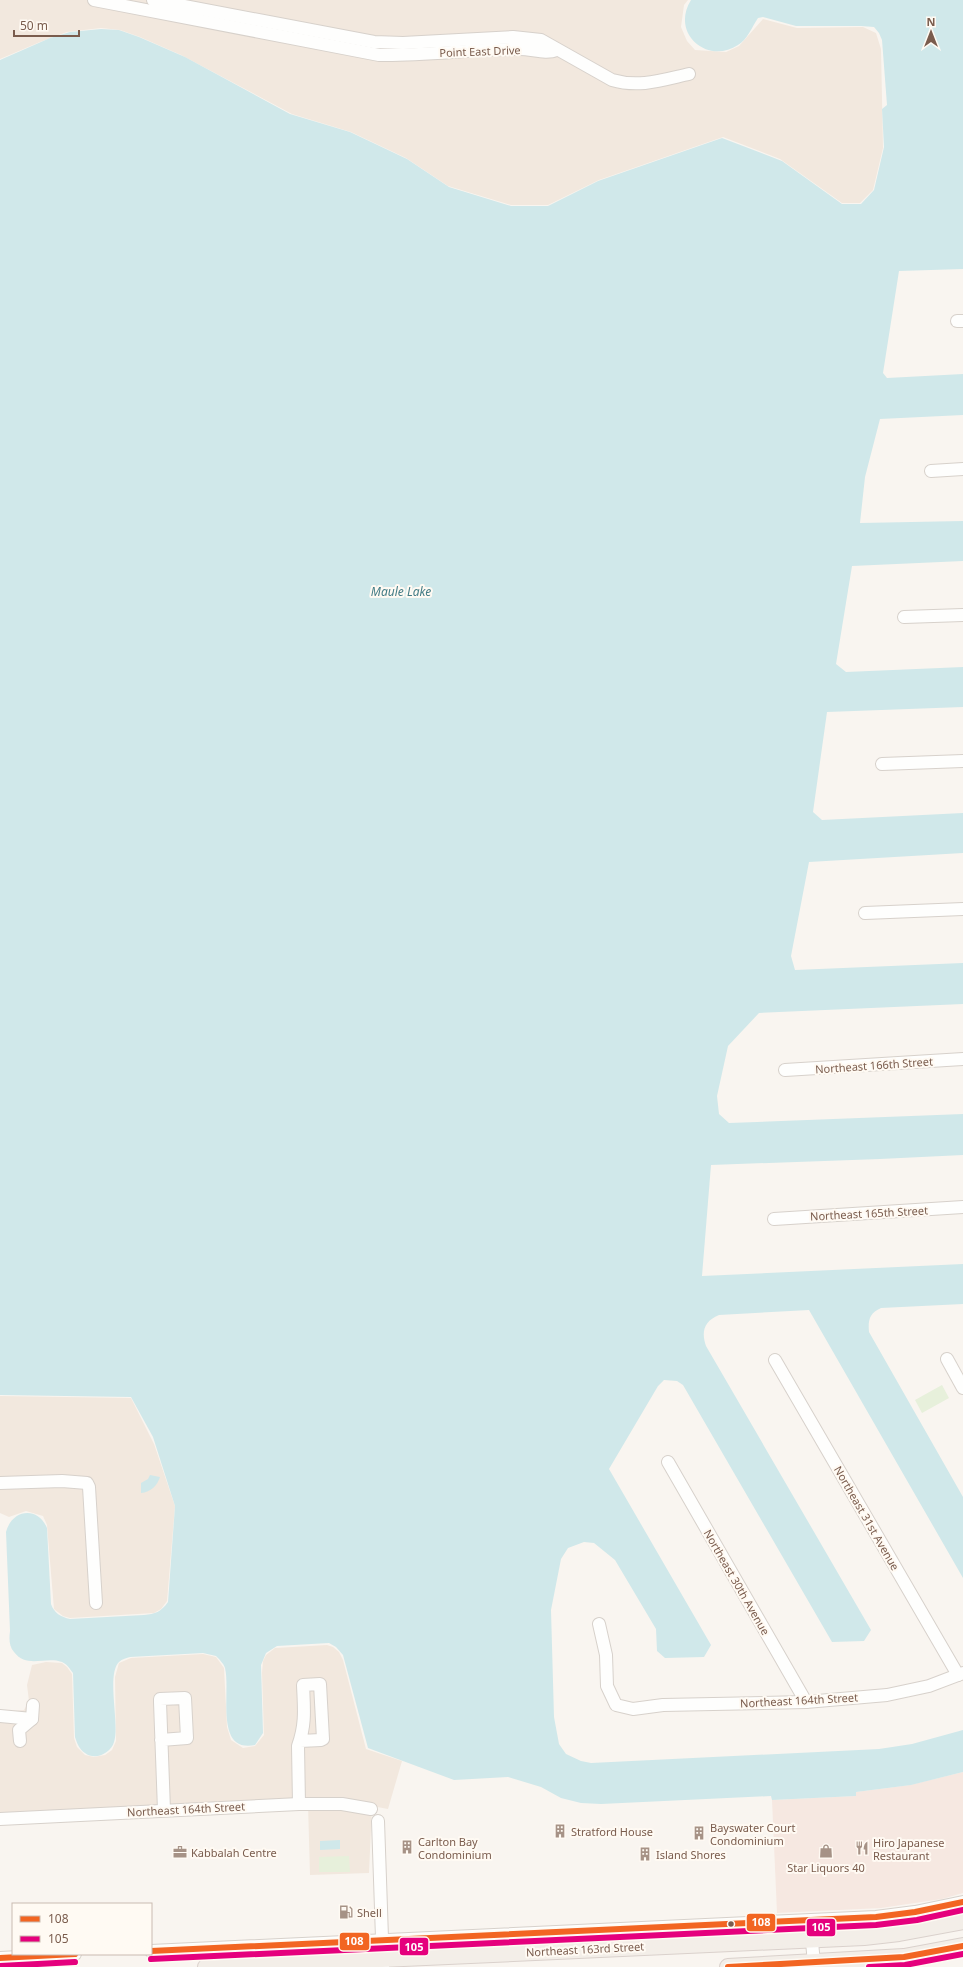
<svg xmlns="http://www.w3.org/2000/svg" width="963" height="1967" font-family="'Noto Sans',sans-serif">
<rect width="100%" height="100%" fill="#f9f5f0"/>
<g fill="#f2e8de">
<polygon points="0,0 688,0 684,5 681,27 687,41 695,50 726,52 739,46 763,19 797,28 863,27 876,33 881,49 883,148 873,190 860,203 842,203 780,159 723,137 599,180 548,205 511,205 448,186 406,158 351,132 292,114 181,55 140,37 120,30 101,28 67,32 40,42 0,59"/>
<polygon points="0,1396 131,1398 154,1444 175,1506 167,1601 161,1609 154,1613 70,1618 63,1616 54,1609 47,1525 43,1516 26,1511 9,1517 0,1513"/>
<polygon points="327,1645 333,1647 339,1652 343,1660 366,1749 402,1761 388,1809 372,1806 369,1873 310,1875 308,1804 0,1815 0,1712 24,1710 29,1701 27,1685 32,1665 46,1662 62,1663 67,1667 72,1674 74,1738 77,1747 85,1755 94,1757 105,1755 112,1750 116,1741 115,1677 119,1663 131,1658 203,1654 216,1657 224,1668 227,1727 231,1740 243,1748 255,1746 264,1735 262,1673 263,1661 266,1655 275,1648"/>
</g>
<polygon fill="#f6e8e1" points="963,1772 963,1893 942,1899 881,1908 777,1913 772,1800 856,1796 856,1792 910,1785"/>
<g fill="#e7f0db">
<polygon points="942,1385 949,1398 922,1413 915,1400"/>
<polygon points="349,1856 350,1872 319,1872 319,1857"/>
</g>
<g fill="#d0e8ea">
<path d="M691,0H963V269L899,271L883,373L887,378L963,374V415L880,419L865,477L860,523L963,521V561L852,566L836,664L846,672L963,667V707L827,712L813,812L822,820L963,813V853L809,862L791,956L795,970L963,963V1004L759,1013L728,1046L717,1096L719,1114L729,1123L963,1114V1155L880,1159L711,1165L702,1276L963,1264V1304L881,1308C869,1313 868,1321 869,1332L963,1497V1578L809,1310L719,1315C704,1321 701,1332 706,1346L871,1630L864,1641L832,1642L683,1385L677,1381L664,1380L658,1386L609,1469L711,1645L704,1657L665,1658L657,1651L656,1629L615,1560L594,1543L584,1542L568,1548L561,1559L551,1610L554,1717L559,1744L566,1754L581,1761L591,1763L879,1749L912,1744L963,1730V1772L911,1785L856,1792V1796L772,1800L771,1796L601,1804L581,1803L561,1798L541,1787L508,1777L454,1780L368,1748L343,1655L336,1647L329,1643L277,1646L266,1653L261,1665L263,1733L255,1745C214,1753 231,1692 225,1668C224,1664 219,1659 216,1656L203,1653L130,1657C127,1658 122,1659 119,1662C106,1675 120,1724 114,1742C111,1753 95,1761 85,1753C79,1749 77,1743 75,1737L73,1673C70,1669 67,1664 62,1662C45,1656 27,1669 14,1652C9,1646 9,1639 10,1631L6,1532C12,1509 38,1506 47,1528L51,1604C54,1613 61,1617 70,1619L144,1615C155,1614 161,1612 168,1602L175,1506L153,1437L131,1397L0,1395V60L50,38L70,32L101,29L119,30L139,37L185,57L290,114L350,132L407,159L449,187L511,206H548L598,181L722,138L782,161L842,204H861L874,190L884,147L882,109L887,105L882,40L879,33L874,27L861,26H796L763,17L758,18C752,27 747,40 738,45C708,65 670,34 691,0Z"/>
<path d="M150,1475L160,1477C157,1486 151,1492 141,1493V1483L148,1479Z"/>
<polygon points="340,1840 340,1849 320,1850 320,1841"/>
</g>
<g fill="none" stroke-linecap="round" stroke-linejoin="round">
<g stroke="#d7d1cb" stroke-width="14">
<g id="minor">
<path d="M94,0L379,55C425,56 471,49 517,49C531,48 544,55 557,50"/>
<path d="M153,0L374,42L403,43L513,37L541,40L612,80C639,88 662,80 689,74"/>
<polyline points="957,321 963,321"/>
<polyline points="931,471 963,469"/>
<polyline points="904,617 963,615"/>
<polyline points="882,764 963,761"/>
<polyline points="865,913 963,909"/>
<polyline points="785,1070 963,1059"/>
<polyline points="774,1219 963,1207"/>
<polyline points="947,1359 963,1388"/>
<polyline points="775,1360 958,1675"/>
<polyline points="668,1462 806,1702"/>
<polyline points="0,1483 62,1481 87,1483 89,1487 96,1603"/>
<polyline points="599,1624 606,1655 607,1686 616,1705 633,1709 663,1705 806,1702 887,1695 929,1686 963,1673"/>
<polyline points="0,1716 32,1719"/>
<polyline points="161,1740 187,1738 185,1698 160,1699 160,1702 164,1810"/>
<polyline points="20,1741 19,1730 32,1719 33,1705"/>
<path d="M299,1804L298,1746C306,1724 304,1708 303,1685L320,1684L323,1739L321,1740L300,1741"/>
<polyline points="0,1819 299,1804 342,1804 371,1809"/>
<polyline points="378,1821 383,1967"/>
<polyline points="810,1921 814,1963"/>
<polyline points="151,1951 876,1917 915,1912 963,1902"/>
<polyline points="0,1958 75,1954"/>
</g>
</g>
<g stroke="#dad1cc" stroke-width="18">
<g id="major">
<polyline points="206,1967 864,1937 899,1933 963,1921"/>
<polyline points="728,1967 904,1957 963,1946"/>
</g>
</g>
<use href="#minor" stroke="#fefefd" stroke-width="12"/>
<use href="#major" stroke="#f3eee8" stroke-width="16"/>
<g stroke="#fffaf3" stroke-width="9">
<g id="bus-1">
<polyline points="151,1951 876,1917 915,1912 963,1902"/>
<polyline points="0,1958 75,1954"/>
<polyline points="728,1967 904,1957 963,1946"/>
</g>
</g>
<g stroke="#fffaf3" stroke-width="9">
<g id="bus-2">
<polyline points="151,1959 876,1925 917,1920 963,1910"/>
<polyline points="0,1966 75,1962"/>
<polyline points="869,1967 905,1965 963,1954"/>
</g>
</g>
<use href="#bus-1" stroke="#f26522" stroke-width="6"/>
<use href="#bus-2" stroke="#e5007d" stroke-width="6"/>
</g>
<defs>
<g id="building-bare" transform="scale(1.08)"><path d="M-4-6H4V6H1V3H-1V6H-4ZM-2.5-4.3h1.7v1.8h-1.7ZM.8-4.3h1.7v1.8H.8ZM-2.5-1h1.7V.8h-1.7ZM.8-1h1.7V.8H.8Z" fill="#a69286" stroke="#fffaf3" stroke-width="2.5" paint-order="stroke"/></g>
<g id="restaurant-bare" transform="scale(1.08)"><path d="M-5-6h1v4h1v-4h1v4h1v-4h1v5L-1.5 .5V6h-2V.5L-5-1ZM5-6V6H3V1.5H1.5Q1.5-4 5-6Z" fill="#a69286" stroke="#fffaf3" stroke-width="2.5" paint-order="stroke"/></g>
<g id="shop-bare" transform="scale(1.08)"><path d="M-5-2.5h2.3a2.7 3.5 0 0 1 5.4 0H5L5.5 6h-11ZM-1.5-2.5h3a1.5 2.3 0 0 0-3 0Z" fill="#a69286" stroke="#fffaf3" stroke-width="2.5" paint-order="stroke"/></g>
<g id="office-bare" transform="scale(1.08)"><path d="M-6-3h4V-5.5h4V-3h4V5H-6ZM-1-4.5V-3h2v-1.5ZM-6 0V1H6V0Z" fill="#a69286" stroke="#fffaf3" stroke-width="2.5" paint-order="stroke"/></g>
<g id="fuel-bare" transform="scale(1.08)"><path d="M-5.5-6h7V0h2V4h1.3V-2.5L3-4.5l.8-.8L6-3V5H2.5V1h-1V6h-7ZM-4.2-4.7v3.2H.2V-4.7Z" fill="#a69286" stroke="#fffaf3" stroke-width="2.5" paint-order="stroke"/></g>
</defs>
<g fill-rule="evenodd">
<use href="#building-bare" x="560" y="1831"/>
<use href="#building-bare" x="699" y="1833"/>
<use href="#building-bare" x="407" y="1847"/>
<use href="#restaurant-bare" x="862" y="1848"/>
<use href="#shop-bare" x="826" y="1851"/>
<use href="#office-bare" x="180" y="1852"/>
<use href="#building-bare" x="645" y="1854"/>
<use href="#fuel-bare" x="346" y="1912"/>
</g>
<circle fill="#7a5c4d" stroke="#fffaf3" stroke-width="1.5" cx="731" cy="1924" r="3.5"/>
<g text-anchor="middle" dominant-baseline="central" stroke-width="4" stroke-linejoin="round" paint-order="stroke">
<g font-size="11" fill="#7a5c4d" stroke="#fffaf3">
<text transform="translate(480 51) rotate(-2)">Point East Drive</text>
<text transform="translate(874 1065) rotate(-4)">Northeast 166th Street</text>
<text transform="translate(869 1213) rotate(-3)">Northeast 165th Street</text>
<text transform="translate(867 1518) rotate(60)">Northeast 31st Avenue</text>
<text transform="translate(737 1582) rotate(60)">Northeast 30th Avenue</text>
<text transform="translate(799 1700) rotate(-3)">Northeast 164th Street</text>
<text transform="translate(186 1809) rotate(-3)">Northeast 164th Street</text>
<text transform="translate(585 1949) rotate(-3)">Northeast 163rd Street</text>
</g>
<g font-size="11" fill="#7a5c4d" stroke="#fffaf3" text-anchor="start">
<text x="710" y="1827">Bayswater Court<tspan x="710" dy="13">Condominium</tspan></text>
<text x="571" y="1831">Stratford House</text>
<text x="418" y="1841">Carlton Bay<tspan x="418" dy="13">Condominium</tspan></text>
<text x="873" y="1842">Hiro Japanese<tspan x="873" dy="13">Restaurant</tspan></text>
<text x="191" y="1852">Kabbalah Centre</text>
<text x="656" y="1854">Island Shores</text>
<text x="826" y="1867" text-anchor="middle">Star Liquors 40</text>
<text x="357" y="1912">Shell</text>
</g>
<g font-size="12" font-style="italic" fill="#437c86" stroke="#fffaf3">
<text x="401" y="591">Maule Lake</text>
</g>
</g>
<g stroke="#fffaf3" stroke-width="1.5">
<rect x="746" y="1913" width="30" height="19" rx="4" fill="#f26522"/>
<rect x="806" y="1918" width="30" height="19" rx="4" fill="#e5007d"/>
<rect x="339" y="1932" width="31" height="19" rx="4" fill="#f26522"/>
<rect x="399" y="1937" width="30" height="19" rx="4" fill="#e5007d"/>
</g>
<g font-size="11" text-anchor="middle" font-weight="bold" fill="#fff">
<text x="761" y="1926">108</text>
<text x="821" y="1931">105</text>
<text x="354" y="1945">108</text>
<text x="414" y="1951">105</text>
</g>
<rect x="12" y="1903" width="140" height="52" fill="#fffaf3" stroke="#cabbb1"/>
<rect x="20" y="1916" width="20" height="6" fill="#f26522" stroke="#cabbb1"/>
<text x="48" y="1923" font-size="12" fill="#7a5c4d">108</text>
<rect x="20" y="1936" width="20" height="6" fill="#e5007d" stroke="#cabbb1"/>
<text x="48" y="1943" font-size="12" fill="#7a5c4d">105</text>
<g transform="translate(931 32)" stroke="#fffaf3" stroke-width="3" paint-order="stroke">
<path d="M0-3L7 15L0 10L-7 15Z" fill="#7a5c4d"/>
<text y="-6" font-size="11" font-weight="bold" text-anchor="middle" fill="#7a5c4d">N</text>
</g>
<path d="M14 30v6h65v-6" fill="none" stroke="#7a5c4d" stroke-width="2"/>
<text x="20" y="30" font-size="12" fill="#7a5c4d" stroke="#fffaf3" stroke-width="3" paint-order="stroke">50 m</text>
</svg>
